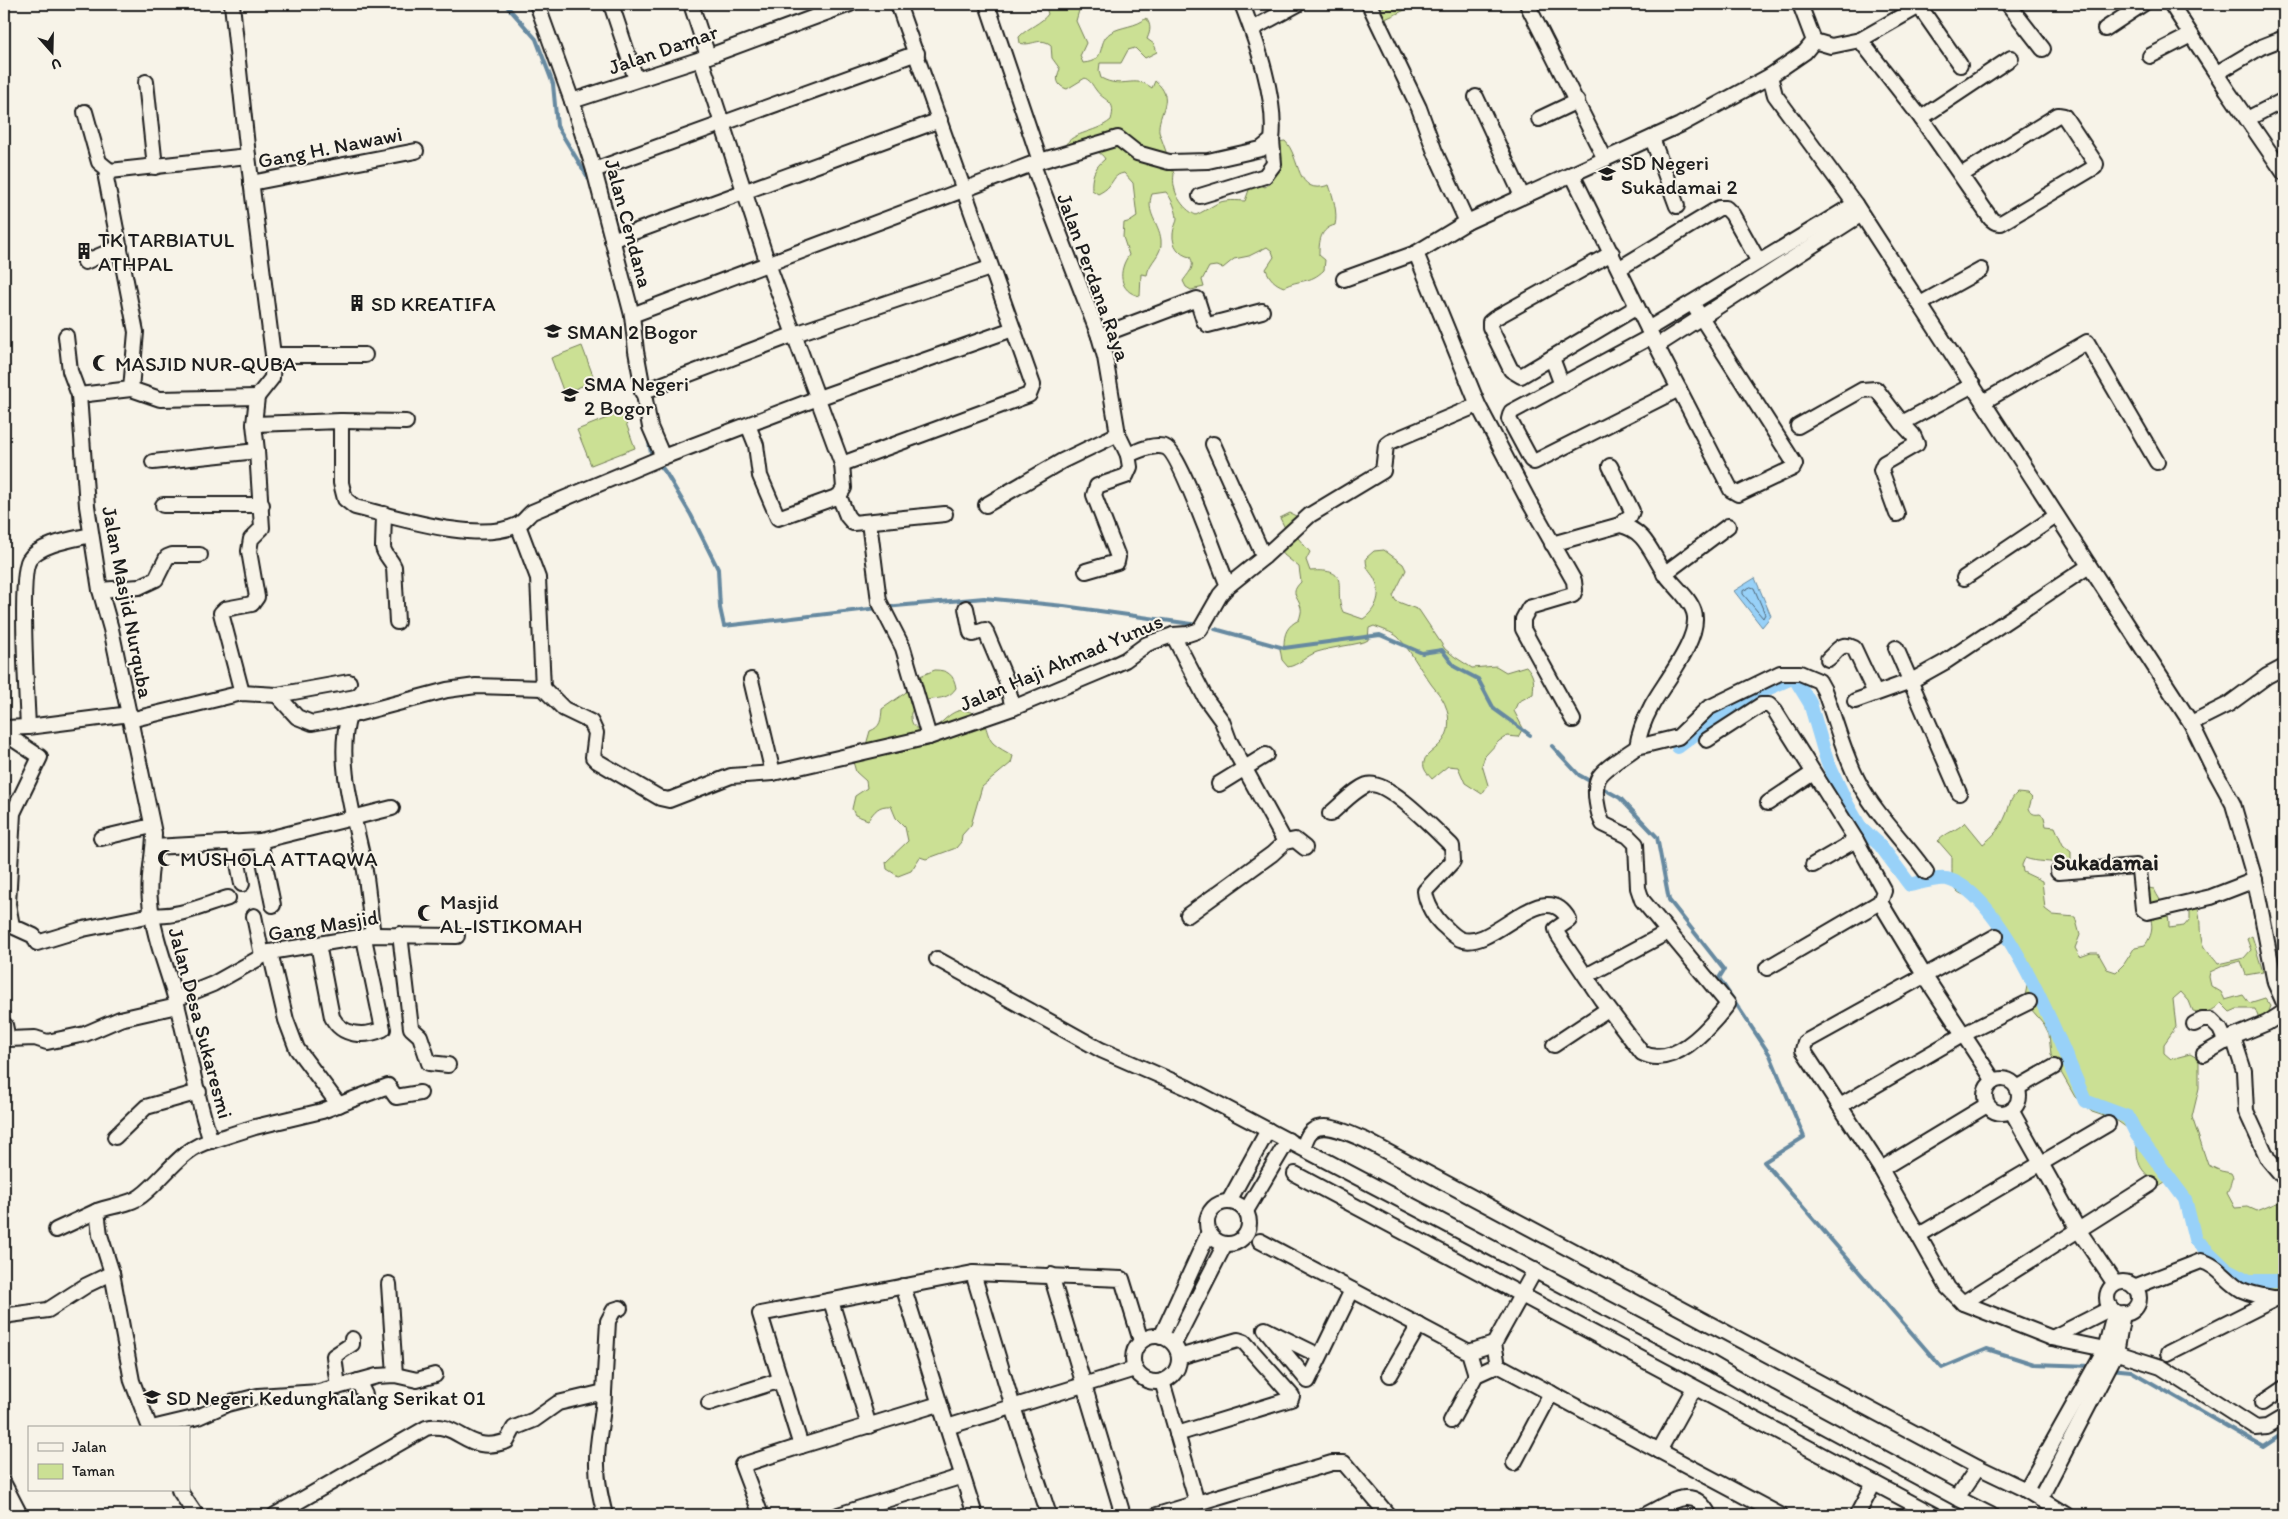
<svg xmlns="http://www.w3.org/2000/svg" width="2288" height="1519" font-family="Itim,sans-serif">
<rect width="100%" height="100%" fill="#f7f3e8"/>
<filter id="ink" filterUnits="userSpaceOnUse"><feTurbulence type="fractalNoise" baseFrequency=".02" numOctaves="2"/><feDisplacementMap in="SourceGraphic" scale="10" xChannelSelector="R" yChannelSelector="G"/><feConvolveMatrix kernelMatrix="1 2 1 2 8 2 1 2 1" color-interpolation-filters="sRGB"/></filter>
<g filter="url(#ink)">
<g fill="#cbe094" stroke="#747e58">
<path d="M1045,4H1078L1080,7L1076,21L1086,43L1080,56L1083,63C1108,61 1096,43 1110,33C1121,26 1137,27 1146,18C1151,25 1151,30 1147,39L1154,44L1157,52L1145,58L1135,48L1128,50L1121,63H1100L1099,71L1101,78C1123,90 1134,74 1152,88L1155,81C1177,99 1157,112 1159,132L1174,174C1171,191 1182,209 1196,215C1221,203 1215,199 1245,201L1250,187L1258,184L1265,187L1271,183L1269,176L1277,142L1285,141C1301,157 1295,197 1329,185C1333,196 1338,213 1335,225C1320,229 1319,241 1319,255L1325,260L1324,270C1310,284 1299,279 1284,287C1275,284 1269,278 1266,269L1274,257L1272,251L1267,247L1249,256L1234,259L1223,268L1216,266L1209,267L1202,280L1204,287L1191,290L1186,287L1183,281C1189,272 1196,267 1190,257C1179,255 1172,245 1173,234C1173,228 1177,223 1177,218C1176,209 1172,199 1166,192L1152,194C1145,213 1159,222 1161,240C1163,255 1149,261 1147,275L1141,274L1140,296C1118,292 1118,270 1129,255L1123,237L1124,223L1131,221L1137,217L1133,183L1124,173C1114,175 1115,179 1109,186C1107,189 1102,192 1098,194L1092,190C1091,177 1094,168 1105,159C1097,145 1077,151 1062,151C1070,130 1093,135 1111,120C1117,99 1105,103 1096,90C1092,85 1092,82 1085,78L1067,89C1057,86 1055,79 1060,69L1052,58L1051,45C1040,36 1031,47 1020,43L1019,37C1027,28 1042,23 1048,14Z"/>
<polygon points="1383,4 1418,4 1383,20 1378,10 1384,7"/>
<polygon points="582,346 595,381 564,393 551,358"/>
<polygon points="622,412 635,448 591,465 577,430"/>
<path d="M1290,513L1302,519L1298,538L1310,552L1306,560L1310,571C1354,568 1332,588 1343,612L1363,619C1375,611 1382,596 1376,582C1372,571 1366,573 1366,558L1374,551L1384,550L1403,564L1406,570L1393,596L1396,601L1419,610L1445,649L1455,657L1472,668L1496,666L1506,672L1526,666C1535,676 1534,682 1533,694L1518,702L1514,711L1523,728L1518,737L1507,736L1499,741L1485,756L1482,765L1488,785L1482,794L1465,783L1458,767L1448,766L1432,779C1428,774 1422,769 1424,762C1425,752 1444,748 1448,730C1449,723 1449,713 1446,707C1443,697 1434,689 1429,681C1418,666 1411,651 1398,637C1392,632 1381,629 1374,626L1369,628L1368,640L1364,642C1348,646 1332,647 1317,652C1306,656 1299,665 1288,667L1282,660L1280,649L1284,646C1284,633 1287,626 1299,620C1300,617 1302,611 1301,608C1298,596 1289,594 1301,582L1299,567L1284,555L1280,546L1286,530L1280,518Z"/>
<path d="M935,670C948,670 954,675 956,688C945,705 927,693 915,707C912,710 910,713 911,717C911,729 924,734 934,728C947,720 954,704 973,713C989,719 984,733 993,743C998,748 1007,752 1013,756L1011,763L982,787L971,825L962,835L961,842L956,848L926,859L920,857L911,871L898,876L887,869L886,862L908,841L905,827L896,818L891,806C878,805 875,811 868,820L855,815L852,809L855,796L867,788L866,781L856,772L852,758L866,745L870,731C881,727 881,720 882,709L905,693L920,676Z"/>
<path d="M2017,793L2028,794L2032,798L2029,808C2031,814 2034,815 2040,814L2044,817L2046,826L2055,827L2063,845L2071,852V860L2063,865C2050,860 2038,863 2025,858L2022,865L2023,872L2042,881L2045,909L2053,915L2075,917L2080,935L2075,948L2080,957L2091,953H2098L2107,969L2116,972L2124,964L2135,947L2145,945C2159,927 2148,913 2142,893L2149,888L2154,889C2161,904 2170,910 2169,928L2184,926L2190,919V908L2197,906C2202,919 2198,932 2203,945C2205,950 2214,958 2218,964L2244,958L2251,950L2247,939L2252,936L2263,972L2246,975L2241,961L2225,965L2210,972L2209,977L2211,986L2221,992L2225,1000L2243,995L2249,1003L2265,998L2271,1006L2267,1017L2259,1019L2255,1009H2237L2230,1012L2221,1003C2212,1012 2206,1014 2193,1011L2189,1001L2181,992L2173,999L2176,1027L2164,1044V1053L2171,1059L2190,1054L2199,1059V1088L2192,1117L2208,1165L2221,1171L2231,1173L2233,1177C2230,1182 2231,1187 2227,1193L2235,1208L2248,1207L2257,1211L2284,1200V1289C2257,1297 2198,1257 2190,1231C2187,1225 2193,1215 2191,1208C2189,1202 2181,1191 2178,1185L2168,1181L2148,1194L2149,1176C2135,1166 2137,1151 2137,1135L2116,1120L2092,1112L2075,1097L2051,1055L2049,1034L2044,1024L2030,1008L2025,996L2027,986L2013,944L2007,936L1995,930L1990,921L1985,899C1950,894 1952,892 1952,857L1938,841C1948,831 1957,831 1965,822L1983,844C1993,837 2001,827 2006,815C2010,806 2009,800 2017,793Z"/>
</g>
<polygon fill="#98d1f8" stroke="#6689a0" points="1755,578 1771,616 1762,627 1734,591"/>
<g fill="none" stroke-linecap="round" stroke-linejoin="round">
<polygon stroke="#4e6474" stroke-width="1" points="1751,587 1754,588 1765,614 1763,618 1743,594 1743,591"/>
<g stroke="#6689a0" stroke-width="4">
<polyline points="505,4 536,39 553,84 557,126 592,184"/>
<polyline points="648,437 651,453 666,473 691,515 718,569 720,608 724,626 878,608"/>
<polyline points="885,607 984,598 1064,606 1192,624"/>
<polyline points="1215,629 1284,648 1380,635 1422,653 1442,650 1455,667 1478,679 1494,709 1530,735"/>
<polyline points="1552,746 1579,775 1620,798 1657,837 1669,900 1724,970 1719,978 1770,1055 1804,1137 1764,1162 1942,1368 1987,1349 2034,1364 2091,1366"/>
<polyline points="2110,1369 2131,1371 2263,1447 2284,1433"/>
</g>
<path stroke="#98d1f8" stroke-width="14" d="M1678,747L1739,701L1794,677L1810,703L1827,761L1847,804L1860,827L1880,845L1910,885C1920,883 1937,877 1947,879C2004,893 2063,1049 2085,1101L2128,1117L2137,1135L2185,1199L2195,1239L2226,1269L2249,1281H2284"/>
<g stroke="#1c1c1c" stroke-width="18">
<g id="minor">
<polyline points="232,4 248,156 273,355 272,378 257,397"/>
<polyline points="537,4 572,101 594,170 632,315 636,351 650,427 663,457"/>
<polyline points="611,4 636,79"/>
<polyline points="691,4 708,56"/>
<polyline points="987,4 1040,161"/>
<polyline points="1369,4 1419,108 1435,152 1467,222"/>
<polyline points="1527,4 1605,159"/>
<polyline points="1800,4 1814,41 1805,52 1770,76 1775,95 1855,204 2191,723 2211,764 2233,804 2255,880 2275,983 2284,1003"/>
<polyline points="2008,4 2043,49"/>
<polyline points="2171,4 2227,90 2284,173"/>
<polyline points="1919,6 1960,65"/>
<polyline points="1252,29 1298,4"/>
<polyline points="2105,29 2143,4"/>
<polyline points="1860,40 1921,118 1991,219 1995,222 2001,223 2095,167 2096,164 2064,116 2058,115 1961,175"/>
<polyline points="1814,41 1831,46 1860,40 1923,4"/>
<polyline points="2150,56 2191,35"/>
<polyline points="701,59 768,264 842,464 844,488 839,496 778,518 760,476 756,445 748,425"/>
<polyline points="2217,73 2261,47 2284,38"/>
<polyline points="146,82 155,167"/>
<polyline points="1476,97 1522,196"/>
<polyline points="572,101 701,59 850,4"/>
<polyline points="85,112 99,162 110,171"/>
<polyline points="1921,118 2011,58"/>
<polyline points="1539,119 1577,101"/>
<polyline points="2247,119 2284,100"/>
<polyline points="1652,138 1677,206"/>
<polyline points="594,170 917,53"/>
<polyline points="1572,174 1648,329 1731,490 1738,494 1793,468 1795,464 1692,303"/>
<polyline points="251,183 416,151"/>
<polyline points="1200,196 1265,176 1274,164 1272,140"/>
<polyline points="612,240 940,120"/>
<polyline points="1612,253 1495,318 1490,322 1490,327 1511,370 1521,376 1637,307"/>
<polyline points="85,262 120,247"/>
<polyline points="1620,268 1719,208 1726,208 1732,214 1759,262"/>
<polyline points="1344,279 1416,253"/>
<polyline points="1920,304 1981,270"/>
<path d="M632,315L1040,161L1118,138L1137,153L1169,162L1208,161L1261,149L1272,140C1277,99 1257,43 1242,4"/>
<polyline points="1648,329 1855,204"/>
<path d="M66,336L70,371L79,395L87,506L100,590L111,629L154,833C154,856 147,878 150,901C153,935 166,965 175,997C188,1044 195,1095 211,1141C182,1147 164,1179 141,1196C131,1204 110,1206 97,1211L100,1235L112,1273L132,1381L150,1428"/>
<polyline points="1099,336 1197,299 1204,321 1208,325 1262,311"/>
<polyline points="1652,336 1511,412 1509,419 1531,460 1534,462 1679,389"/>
<polyline points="1658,345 1860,215"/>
<polyline points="273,355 365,355"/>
<polyline points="1552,358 1562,385"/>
<polyline points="131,389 136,332 106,178 110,171 248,156"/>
<polyline points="642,392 795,334 990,268"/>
<polyline points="79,395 131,389 160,399 257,397"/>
<path d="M257,397L254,424L341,421V483L345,499L355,507C397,517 478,544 517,525C523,523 527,516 532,512L663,457L818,398L1013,329"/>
<polyline points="1983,402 2087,342 2157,462"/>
<polyline points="341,421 406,422"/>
<polyline points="254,424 257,451"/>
<polyline points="1798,426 1862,390 1876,389 1902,423 1973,385"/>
<polyline points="1213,444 1264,557"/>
<path d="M1128,455C1138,451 1153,443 1165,447C1180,452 1219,565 1228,586"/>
<polyline points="153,462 257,451 262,528 251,539 249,551 257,597 252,604 225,609 221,613 242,693"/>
<polyline points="842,464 1029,395 1033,385 898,4"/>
<polyline points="1610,466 1632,511 1630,516 1620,525"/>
<polyline points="839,496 847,516 853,523 945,514"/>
<polyline points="163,505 262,505"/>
<polyline points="986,505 1062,461 1118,434 1105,357 1099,336 1033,165"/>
<path d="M384,514L383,547C384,555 391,559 394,567L397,622"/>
<polyline points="1897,514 1881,470 1884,463 1917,444 1913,435 1902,423"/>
<polyline points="869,522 879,601 903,648 929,737"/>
<polyline points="518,525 538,578 543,688"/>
<polyline points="1086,571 1117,562 1118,557 1094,495 1097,486 1126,476 1130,467 1128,455 1118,434"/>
<polyline points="1664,574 1728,526"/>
<polyline points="1964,578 2056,516"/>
<polyline points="100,590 139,587 156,579 167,557 172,555 200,555"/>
<polyline points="966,608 971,633 973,634 985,630 1006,680 1013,708"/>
<polyline points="1173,635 1206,699 1222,721 1229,740 1285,842"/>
<polyline points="1896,648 1959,793"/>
<path d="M1828,659C1837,652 1840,641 1854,648L1875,693"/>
<polyline points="751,680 773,773"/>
<polyline points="543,688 564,709 591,722 596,733 593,757 597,761 660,798 669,800 731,776 773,773 929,737 1013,708 1106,669 1125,660 1147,644 1173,635 1188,634 1200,630 1220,595 1228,586 1264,557 1310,515 1383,471 1386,445 1390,442 1478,405"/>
<polyline points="277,695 297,717 312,723 349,716 447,690 476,686 543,688"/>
<polyline points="1855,701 1911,681 1945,662 2089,566"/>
<path d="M349,716C336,758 353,813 362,855C368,881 369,909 373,935"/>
<polyline points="130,720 242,693 277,695 349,682"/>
<polyline points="1573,720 1523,629 1523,619 1529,608 1573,595 1575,590 1574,581 1528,500 1478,405 1416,253 1467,222 1680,125 1770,76"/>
<polyline points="2191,723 2229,704 2267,676 2284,667"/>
<path d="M28,727C27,701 19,576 29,560C39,544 74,539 91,535"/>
<polyline points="4,728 28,727 130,714"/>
<path d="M4,733L40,757L13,813L8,904L12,926L34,936L37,943L83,929L152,915C177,918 204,905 228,898"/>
<polyline points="1707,740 1761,705 1769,705 1775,711 1856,840 1884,891 1880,902 1767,968"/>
<path d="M1637,747L1678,737L1708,708L1780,673H1800L1819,681L1824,690C1836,721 1843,753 1859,783C1877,816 1905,842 1926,872"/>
<polyline points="1219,784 1266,755"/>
<polyline points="1768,803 1813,773"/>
<path d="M1330,814C1341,805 1354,790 1367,785C1387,778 1437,832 1452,846L1453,861L1425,891C1426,903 1435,919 1445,927C1449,931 1455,937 1460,939C1493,953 1543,873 1569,920L1556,929L1558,935L1601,999L1642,1053C1674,1070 1711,1026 1728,1004L1642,900L1638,888L1636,844L1628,836L1603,824C1598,814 1593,791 1598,779C1602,769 1628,754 1637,747C1639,733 1644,720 1651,707C1662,685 1702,638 1694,612C1689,596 1671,584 1662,569C1650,550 1644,530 1620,525L1552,544"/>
<polyline points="101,838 152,826"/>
<polyline points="260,841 273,905"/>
<polyline points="234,842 242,884"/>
<polyline points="154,847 260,841 392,808"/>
<polyline points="1813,865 1856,840"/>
<polyline points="2058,872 2136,866 2139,870 2143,909 2147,912 2211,897 2255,880"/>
<polyline points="1880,902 1924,975 1994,1081"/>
<polyline points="1188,915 1272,854 1285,842 1295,840 1305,848"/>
<polyline points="254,916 262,955"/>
<polyline points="400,934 411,1028 420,1036 429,1063 448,1065"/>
<polyline points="1996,936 1805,1042 1803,1050 1881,1169 1948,1288 1963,1303 2052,1338 2105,1349 2161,1367 2256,1428 2267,1427 2284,1417"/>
<path d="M318,944L332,1017C342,1037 365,1037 383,1029L364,938"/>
<polyline points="270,952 286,1020 297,1049 339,1105"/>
<polyline points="937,959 1101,1050 1186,1087 1712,1364 1769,1397 1957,1498"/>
<polyline points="1586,976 1668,932"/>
<polyline points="176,999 213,984 270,952 373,935 457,936"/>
<polyline points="2194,1024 2202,1020 2211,1020 2220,1029 2226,1042"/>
<polyline points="5,1025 8,1039 35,1038 47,1042 85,1034 120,1019 177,1006"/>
<polyline points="2233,1037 2244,1071 2246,1111 2268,1159 2284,1178"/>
<polyline points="1554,1045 1608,1009"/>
<polyline points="2204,1054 2233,1037 2267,1023 2284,1012"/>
<circle cx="2002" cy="1096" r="17"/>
<polyline points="2017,1088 2054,1067"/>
<polyline points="1840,1106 1964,1034 2029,1002"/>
<polyline points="2011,1110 2079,1231 2115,1284"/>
<polyline points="115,1137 146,1107 199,1092"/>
<polyline points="211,1141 255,1127 322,1111 388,1086 396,1097 420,1093"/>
<path d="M1303,1148C1305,1143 1307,1134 1312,1131C1325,1120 1352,1135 1365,1140L1978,1467"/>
<polyline points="1881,1169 1987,1105"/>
<polyline points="1295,1174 1934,1515"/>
<polyline points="1229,1201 1268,1130"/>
<circle cx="1228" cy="1223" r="21"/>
<polyline points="1246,1211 1288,1140"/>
<polyline points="56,1230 97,1211"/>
<polyline points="1919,1235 2108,1124"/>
<polyline points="1260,1241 1469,1352"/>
<polyline points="973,1273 1013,1407 1049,1515"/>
<polyline points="1051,1275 1123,1515"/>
<circle cx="2123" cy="1298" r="16"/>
<polyline points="389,1284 395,1375"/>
<polyline points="903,1286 947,1427"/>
<path d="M2134,1287L2201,1261C2218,1265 2227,1282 2242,1290C2255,1296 2271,1297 2284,1300"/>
<polyline points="831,1301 869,1426"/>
<polyline points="1963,1303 2151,1184"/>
<polyline points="4,1318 10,1315 48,1310 87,1285 112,1273"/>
<circle cx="1156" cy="1359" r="23"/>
<polyline points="1161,1337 1209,1232"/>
<polyline points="2052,1338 2111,1308"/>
<polyline points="1174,1344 1225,1244"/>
<polyline points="2168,1353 2277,1298"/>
<polyline points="1320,1356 1265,1329 1308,1381 1352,1290"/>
<polyline points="1498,1365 1780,1515"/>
<polyline points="1390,1375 1419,1325"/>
<polyline points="1476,1375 1469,1352 1494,1344"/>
<polyline points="358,1381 365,1395"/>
<polyline points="338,1387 334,1356 352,1344 352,1339"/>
<polyline points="604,1392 608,1321 614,1310 620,1308"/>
<polyline points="709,1403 781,1380"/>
<polyline points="2262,1403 2284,1388"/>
<polyline points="939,1404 801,1446 760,1314 973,1273 1122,1279 1141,1341"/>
<polyline points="1451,1421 1476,1375 1498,1365 1494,1344 1535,1270"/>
<polyline points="152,1428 198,1417 227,1404 258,1396 319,1392 377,1376 395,1375 417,1380 435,1375"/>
<polyline points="1177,1434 1291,1399 1292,1396 1244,1342 1238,1340 1179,1357"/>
<polyline points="1659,1451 1694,1388"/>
<polyline points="1514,1463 1551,1393"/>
<polyline points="4,1484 20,1515"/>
<polyline points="179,1490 196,1515"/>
<polyline points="2026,1490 2105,1349 2114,1315"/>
<polyline points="2040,1499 2116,1353 2123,1313"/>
<polyline points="1197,1503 1332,1463 1344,1463 1388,1515"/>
<path d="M275,1515L426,1428C460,1420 466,1456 507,1441L514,1428L534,1420L558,1403L604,1392C604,1416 596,1441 597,1465C597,1483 601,1499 605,1515"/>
<polyline points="761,1515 742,1465 801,1446"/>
<polyline points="838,1515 963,1476"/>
<polyline points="975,1515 947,1427 1135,1369"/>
<polyline points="1157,1515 1197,1503 1162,1381"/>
<path d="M1645,1515C1668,1504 1693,1483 1709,1515"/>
<polyline points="1857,1515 1874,1483"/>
<polyline points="1991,1515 1957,1498 1978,1467 2024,1489 2066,1515"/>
</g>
</g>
<use href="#minor" stroke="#f7f3e8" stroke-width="14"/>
</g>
</g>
<defs>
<g id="school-bare" transform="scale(1.35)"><path d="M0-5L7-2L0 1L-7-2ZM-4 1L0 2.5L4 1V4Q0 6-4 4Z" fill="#1c1c1c" stroke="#f7f3e8" stroke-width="2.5" paint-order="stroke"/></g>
<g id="building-bare" transform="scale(1.35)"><path d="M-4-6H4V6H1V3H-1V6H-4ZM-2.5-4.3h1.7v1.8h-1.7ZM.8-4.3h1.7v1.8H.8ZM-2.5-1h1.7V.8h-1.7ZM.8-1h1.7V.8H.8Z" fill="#1c1c1c" stroke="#f7f3e8" stroke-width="2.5" paint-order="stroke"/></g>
<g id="mosque-bare" transform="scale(1.35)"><path d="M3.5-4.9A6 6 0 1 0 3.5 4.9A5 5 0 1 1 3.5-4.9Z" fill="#1c1c1c" stroke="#f7f3e8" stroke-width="2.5" paint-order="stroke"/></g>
</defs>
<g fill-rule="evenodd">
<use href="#school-bare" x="1607" y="174"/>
<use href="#building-bare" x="84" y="251"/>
<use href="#building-bare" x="357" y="303"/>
<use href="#school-bare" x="553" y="331"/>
<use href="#mosque-bare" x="101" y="363"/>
<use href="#school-bare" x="570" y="395"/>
<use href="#mosque-bare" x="166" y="858"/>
<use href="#mosque-bare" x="426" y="913"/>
<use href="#school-bare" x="152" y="1397"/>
</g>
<g text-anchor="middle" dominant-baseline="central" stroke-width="4" stroke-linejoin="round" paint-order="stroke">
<g font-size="21" fill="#1c1c1c" stroke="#f7f3e8">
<text transform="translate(663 49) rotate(-19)">Jalan Damar</text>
<text transform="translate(330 147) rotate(-11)">Gang H. Nawawi</text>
<text transform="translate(629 223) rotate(75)">Jalan Cendana</text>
<text transform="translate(1094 277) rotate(70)">Jalan Perdana Raya</text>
<text transform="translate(128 602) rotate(79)">Jalan Masjid Nurquba</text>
<text transform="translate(1061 662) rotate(-23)">Jalan Haji Ahmad Yunus</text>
<text transform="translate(323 925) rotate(-9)">Gang Masjid</text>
<text transform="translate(201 1023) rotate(75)">Jalan Desa Sukaresmi</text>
</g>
<g font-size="21" fill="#1c1c1c" stroke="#f7f3e8" text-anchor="start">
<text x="1621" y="162">SD Negeri<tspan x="1621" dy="24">Sukadamai 2</tspan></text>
<text x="98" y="239">TK TARBIATUL<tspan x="98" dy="24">ATHPAL</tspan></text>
<text x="371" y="303">SD KREATIFA</text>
<text x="567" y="331">SMAN 2 Bogor</text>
<text x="115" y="363">MASJID NUR-QUBA</text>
<text x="584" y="383">SMA Negeri<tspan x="584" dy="24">2 Bogor</tspan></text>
<text x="180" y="858">MUSHOLA ATTAQWA</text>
<text x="440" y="901">Masjid<tspan x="440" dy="24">AL-ISTIKOMAH</tspan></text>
<text x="166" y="1397">SD Negeri Kedunghalang Serikat 01</text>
</g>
<g font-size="22" font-weight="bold" fill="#1c1c1c" stroke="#f7f3e8">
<text x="2106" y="862">Sukadamai</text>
</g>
</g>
<rect width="2288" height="1519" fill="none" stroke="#f7f3e8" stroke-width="20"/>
<rect x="10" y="10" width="2268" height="1499" fill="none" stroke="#1c1c1c" stroke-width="2" filter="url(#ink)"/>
<rect x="28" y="1426" width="162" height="65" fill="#f7f3e8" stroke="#9f9d96"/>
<rect x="38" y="1443" width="25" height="8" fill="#f7f3e8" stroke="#9f9d96"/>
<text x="72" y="1452" font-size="15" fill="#1c1c1c">Jalan</text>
<rect x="38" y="1464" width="25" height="15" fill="#cbe094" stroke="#9f9d96"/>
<text x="72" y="1476" font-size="15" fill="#1c1c1c">Taman</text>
<g transform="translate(52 52) rotate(160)" stroke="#f7f3e8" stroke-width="4" paint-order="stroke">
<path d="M0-4L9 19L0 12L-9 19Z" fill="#1c1c1c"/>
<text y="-8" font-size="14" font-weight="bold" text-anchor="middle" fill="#1c1c1c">U</text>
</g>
</svg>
